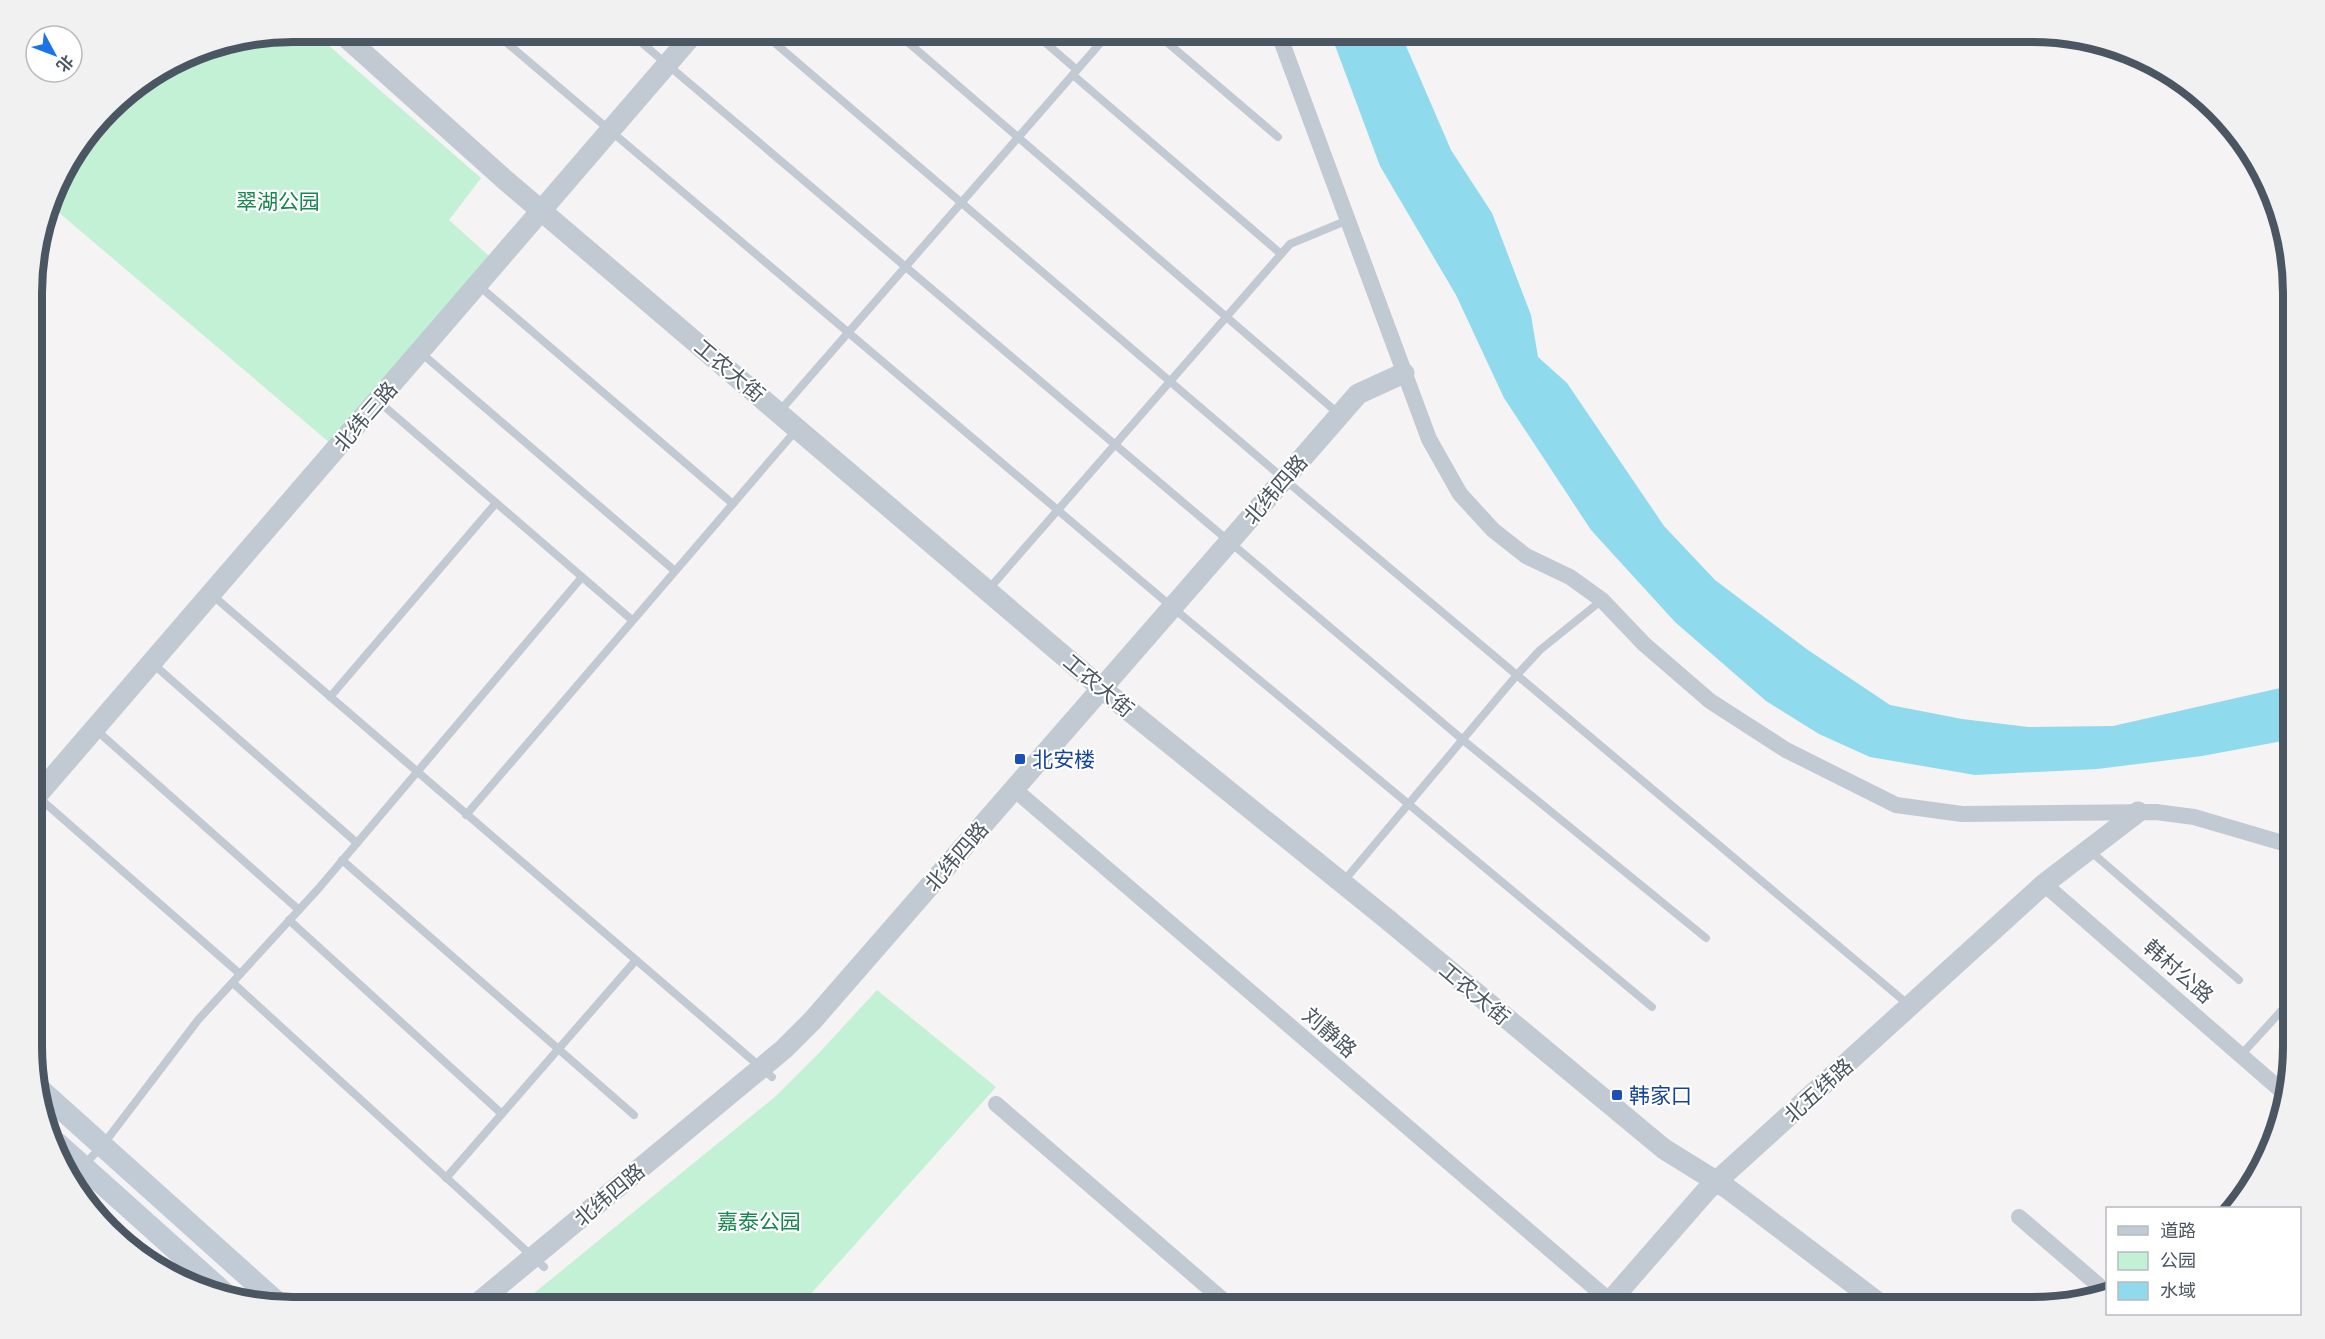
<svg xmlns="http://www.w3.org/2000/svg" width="2325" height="1339" font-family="'Open Sans','Noto Sans SC',sans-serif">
<rect width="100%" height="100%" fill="#f5f3f3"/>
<g fill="#c3f1d5">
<polygon points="293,32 313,32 481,178 449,220 489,256 330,443 50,205 59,177 120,97 193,51"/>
<polygon points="877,990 996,1087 799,1307 517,1307 776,1096 819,1053"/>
</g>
<polygon fill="#90daee" points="1330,32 1400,32 1451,150 1492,213 1531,315 1538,357 1567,383 1664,526 1715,580 1808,650 1890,705 1962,719 2028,727 2113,726 2293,685 2293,739 2202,756 2097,769 1975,775 1870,757 1819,734 1766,701 1675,622 1591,530 1504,398 1456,295 1380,166"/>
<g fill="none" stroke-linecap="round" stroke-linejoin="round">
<g stroke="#c1cad2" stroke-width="8">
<polyline points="494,32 1172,607 1652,1007"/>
<polyline points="629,32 1463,740 1706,938"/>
<polyline points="762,32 1284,479 1910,1006"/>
<polyline points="896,32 1340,415"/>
<polyline points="1033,32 1077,70"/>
<polyline points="1155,32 1278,137"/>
<polyline points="1073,75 1281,254"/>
<polyline points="478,285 733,504"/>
<polyline points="420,352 675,571"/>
<polyline points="378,401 632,620"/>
<polyline points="779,412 1110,32"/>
<polyline points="988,590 1290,244 1348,220"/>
<polyline points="211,594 772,1077"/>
<polyline points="152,663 357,843"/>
<polyline points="330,697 496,503"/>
<polyline points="95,729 299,910"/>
<polyline points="37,796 240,974"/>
<polyline points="466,815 798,428"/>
<polyline points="2089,850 2239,980"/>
<polyline points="342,860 634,1115"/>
<polyline points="1343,882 1516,676 1540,650 1602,600"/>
<polyline points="289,920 502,1114"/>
<polyline points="233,983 544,1267"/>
<polyline points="2280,1012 2293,1024"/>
<polyline points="2241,1055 2293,998"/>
<polyline points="84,1165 102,1146 198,1020 319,888 582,577"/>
<polyline points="446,1178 636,960"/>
</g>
<g stroke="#c1cad2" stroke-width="16">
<polyline points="1278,32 1429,439 1460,494 1493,530 1526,556 1570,577 1602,600 1644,644 1710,701 1786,750 1896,805 1962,814 2156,812 2194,817 2293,846"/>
<polyline points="1014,789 1617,1307"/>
<polyline points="2044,884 2284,1093"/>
<polyline points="996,1104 1231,1307"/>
<polyline points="2019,1217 2104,1290"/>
</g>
<g stroke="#c1cad2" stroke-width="21">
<polyline points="340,32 504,179 1112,697 1387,919 1664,1149 1727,1188 1884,1307"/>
<polyline points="34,799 695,32"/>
<polyline points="473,1307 784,1049 813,1020 1358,394 1404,373"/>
<polyline points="1605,1307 1707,1190 2044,884 2138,812"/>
</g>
<g stroke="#c1cbd6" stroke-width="22">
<polyline points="36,1086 281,1306"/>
<polyline points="58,1144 231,1299"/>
</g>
</g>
<g fill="#1a4fb4" stroke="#fff" stroke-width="2">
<rect x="1014" y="753" width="12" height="12" rx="3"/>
<rect x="1611" y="1089" width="12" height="12" rx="3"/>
</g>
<g text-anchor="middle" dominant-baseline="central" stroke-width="4.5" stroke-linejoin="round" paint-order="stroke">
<g font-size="21" fill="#17864f" stroke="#fff">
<text x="278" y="201">翠湖公园</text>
<text x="759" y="1221">嘉泰公园</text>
</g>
<g font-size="21" fill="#4a5661" stroke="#fff">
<text transform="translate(730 370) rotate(40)">工农大街</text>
<text transform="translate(365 416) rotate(-49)">北纬三路</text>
<text transform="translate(1275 489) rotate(-49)">北纬四路</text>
<text transform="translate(1099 685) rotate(40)">工农大街</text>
<text transform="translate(956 856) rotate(-49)">北纬四路</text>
<text transform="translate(2179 971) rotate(41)">韩村公路</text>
<text transform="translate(1475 993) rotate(40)">工农大街</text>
<text transform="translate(1330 1032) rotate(41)">刘静路</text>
<text transform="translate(1818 1090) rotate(-42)">北五纬路</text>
<text transform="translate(609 1194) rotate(-40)">北纬四路</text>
</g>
<g font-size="21" fill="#164399" stroke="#fff" text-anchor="start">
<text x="1032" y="759">北安楼</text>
<text x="1629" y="1095">韩家口</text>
</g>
</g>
<path d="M0 0H2325V1339H0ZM293 42H2032A251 251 0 0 1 2283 293V1046A251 251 0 0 1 2032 1297H293A251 251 0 0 1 42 1046V293A251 251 0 0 1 293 42Z" fill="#f1f1f2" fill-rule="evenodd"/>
<path fill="none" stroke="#4a5661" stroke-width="8" d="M293 42H2032A251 251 0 0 1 2283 293V1046A251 251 0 0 1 2032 1297H293A251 251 0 0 1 42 1046V293A251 251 0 0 1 293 42Z"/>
<rect x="2106" y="1207" width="195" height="108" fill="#ffffff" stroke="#b7bbc0" stroke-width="1.5"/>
<rect x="2118" y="1226" width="30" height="9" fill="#c1cbd6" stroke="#b7bbc0" stroke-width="1.5"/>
<text x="2160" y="1237" font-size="18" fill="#4a5661">道路</text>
<rect x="2118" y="1252" width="30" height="18" fill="#c3f1d5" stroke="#b7bbc0" stroke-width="1.5"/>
<text x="2160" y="1267" font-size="18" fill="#4a5661">公园</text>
<rect x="2118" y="1282" width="30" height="18" fill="#90daee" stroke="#b7bbc0" stroke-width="1.5"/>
<text x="2160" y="1297" font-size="18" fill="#4a5661">水域</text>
<g transform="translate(54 54) rotate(131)"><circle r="28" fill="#ffffff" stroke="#b7bbc0" stroke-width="1.5"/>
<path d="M0-4.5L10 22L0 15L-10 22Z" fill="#1a73e8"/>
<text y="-9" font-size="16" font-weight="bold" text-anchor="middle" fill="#4a5661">北</text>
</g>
</svg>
